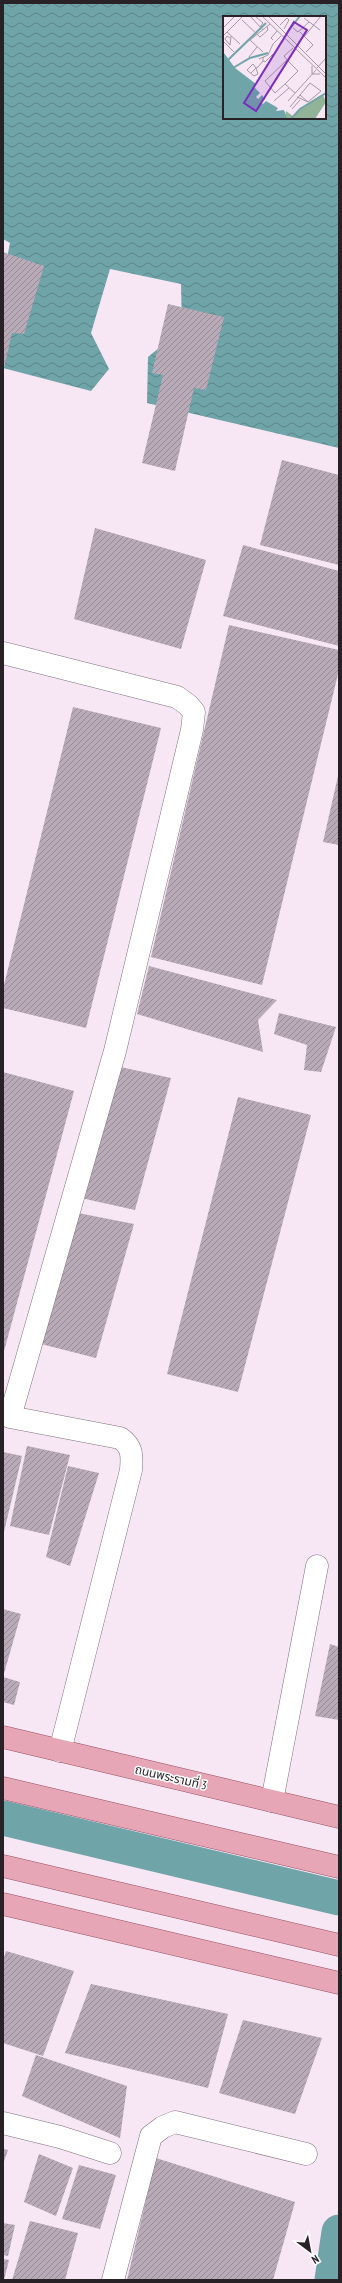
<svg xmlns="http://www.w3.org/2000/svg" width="342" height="2283" font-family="'PT Sans Narrow','Noto Sans Thai',sans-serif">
<defs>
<pattern id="water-waves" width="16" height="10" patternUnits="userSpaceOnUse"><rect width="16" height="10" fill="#6fa4a8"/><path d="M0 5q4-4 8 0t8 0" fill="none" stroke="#5b8589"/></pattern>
<pattern id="building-hatch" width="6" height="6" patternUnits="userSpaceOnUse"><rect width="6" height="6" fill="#b9aab7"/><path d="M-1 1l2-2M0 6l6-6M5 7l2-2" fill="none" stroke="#968a95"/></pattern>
</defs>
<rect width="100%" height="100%" fill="#f7e6f4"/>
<path fill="url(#water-waves)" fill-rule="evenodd" d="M3,3H339V448L147,403L148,357L182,329L181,284L110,269L91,333L109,369L91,391L3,368V278L10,243L3,239ZM224,17H325V118H224Z"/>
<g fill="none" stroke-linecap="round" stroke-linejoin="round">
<g stroke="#6fa4a8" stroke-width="35">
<polyline points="3,1818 339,1898"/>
<polyline points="332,2280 339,2232"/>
</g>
</g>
<g fill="url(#building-hatch)">
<polygon points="3,252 44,266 24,334 12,333 4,368"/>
<polygon points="168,304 224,317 206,390 194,388 175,471 142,463 163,375 152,373"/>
<polygon points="282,460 339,475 339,565 260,545"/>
<polygon points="95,528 206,560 181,649 74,619"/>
<polygon points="243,545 339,571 339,646 223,616"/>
<polygon points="229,625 339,650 339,670 262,985 151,957"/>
<polygon points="73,707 161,728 86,1028 3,1008 3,989"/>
<polygon points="338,776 339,776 339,845 323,842"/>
<polygon points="149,966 277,1000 258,1020 263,1052 137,1014"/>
<polygon points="279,1013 336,1027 321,1072 304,1070 307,1045 274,1034"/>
<polygon points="116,1066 171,1078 135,1210 81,1198"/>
<polygon points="3,1072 74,1091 3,1355"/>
<polygon points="238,1097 311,1115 238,1392 167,1374"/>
<polygon points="78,1213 134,1224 96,1358 41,1344"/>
<polygon points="27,1446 70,1455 49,1535 10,1526"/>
<polygon points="3,1452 22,1456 4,1532 3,1532"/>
<polygon points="68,1466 99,1473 70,1566 46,1557"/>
<polygon points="3,1609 21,1614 3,1677"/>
<polygon points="330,1644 339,1647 339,1720 315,1716"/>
<polygon points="3,1677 20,1682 14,1705 3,1702"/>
<polygon points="6,1951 74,1971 43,2056 3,2043 3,1960"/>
<polygon points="91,1984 228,2014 208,2088 65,2053"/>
<polygon points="243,2020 322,2038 295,2114 219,2093"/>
<polygon points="36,2055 127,2086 120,2138 22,2096"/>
<polygon points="3,2149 8,2150 3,2164"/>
<polygon points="39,2154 73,2168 56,2216 24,2202"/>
<polygon points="156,2158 295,2202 273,2280 127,2280"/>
<polygon points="79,2165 116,2175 100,2229 62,2219"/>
<polygon points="30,2221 78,2233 65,2280 12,2280"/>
<polygon points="3,2223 15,2225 8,2256 3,2255"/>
<polygon points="3,2259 9,2260 4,2280 3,2280"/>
</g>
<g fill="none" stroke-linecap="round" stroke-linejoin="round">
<g stroke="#80727e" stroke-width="23">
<g id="minor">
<path d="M3,653L177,697L188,705L194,712L192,730L115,1051L10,1417L120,1438C133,1447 132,1456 131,1470L60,1751"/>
<polyline points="272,1801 317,1566"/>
<polyline points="3,2123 60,2137 110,2153"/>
<polyline points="113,2280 151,2136 163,2127 175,2122 306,2154"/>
</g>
</g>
<g stroke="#995163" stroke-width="23">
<g id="major">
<polyline points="3,1737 339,1817"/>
<polyline points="3,1788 339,1867"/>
<polyline points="3,1866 339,1945"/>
<polyline points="3,1904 339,1983"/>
</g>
</g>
<use href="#minor" stroke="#fff" stroke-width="22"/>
<use href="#major" stroke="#e6a6b5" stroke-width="22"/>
</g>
<g text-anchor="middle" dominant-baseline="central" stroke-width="3" stroke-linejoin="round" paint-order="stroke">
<g font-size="12" fill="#282227" stroke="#fff">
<text transform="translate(171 1777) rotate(13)">ถนนพระรามที่ 3</text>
</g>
</g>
<g transform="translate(223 16)">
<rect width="103" height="103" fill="#f7e6f4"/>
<path d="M100,79L103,86L92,103H64L62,100L63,95L71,101L77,93Z" fill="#91b397"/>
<path d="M1,37L12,52L33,68L31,71L37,77L33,81L35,83L39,79L42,83L38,86L40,88L43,85L55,92L53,95L61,94L64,103H0Z" fill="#6fa4a8"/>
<path fill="none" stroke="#6fa4a8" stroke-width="2" d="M65,15L77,0M5,44L43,7M10,52L27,42L45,37M45,103L53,98L54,103M68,103L77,93L103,77"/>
<path fill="none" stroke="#a498a2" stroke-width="1" d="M27,0L40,14M32,0L40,7L37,11M39,0L103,62M45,0L103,58M81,2L97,14M19,4L37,21L45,14L44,10M57,9L64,2L66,4L61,13M0,12L12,0M70,12L75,16L86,6M4,16L17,28M77,16L90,29L83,36M0,20L20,0M81,21L98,0M7,22L4,20L2,23L7,29L8,20M50,24L48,22L54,15M0,25L11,36M70,32L61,40L64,44L42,65L52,77L62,68L72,77M40,36L27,24L47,8M26,41L34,31M36,43L45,39L50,28L58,20M40,45L42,46L50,38M89,50V58H97M94,52L103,42M28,57L33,52L35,58L31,60L24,54L30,48L33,52L35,51L40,45V41M62,68L75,55L64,44M74,81L85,86L77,79M51,85L66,72M65,85L93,54M67,91L87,67L98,75L85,86M69,93L77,84"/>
<path fill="#7b2cbf" fill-opacity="0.15" stroke="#7b2cbf" stroke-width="2" d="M71,6L84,14L33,95L21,87Z"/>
<rect width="103" height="103" fill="none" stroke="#282227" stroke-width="2"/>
</g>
<rect width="342" height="2283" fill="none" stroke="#282227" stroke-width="8"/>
<g transform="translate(310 2251) rotate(148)" stroke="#ffffff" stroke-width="3" paint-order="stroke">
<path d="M0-3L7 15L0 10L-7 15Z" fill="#282227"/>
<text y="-6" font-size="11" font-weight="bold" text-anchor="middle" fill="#282227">N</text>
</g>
</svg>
